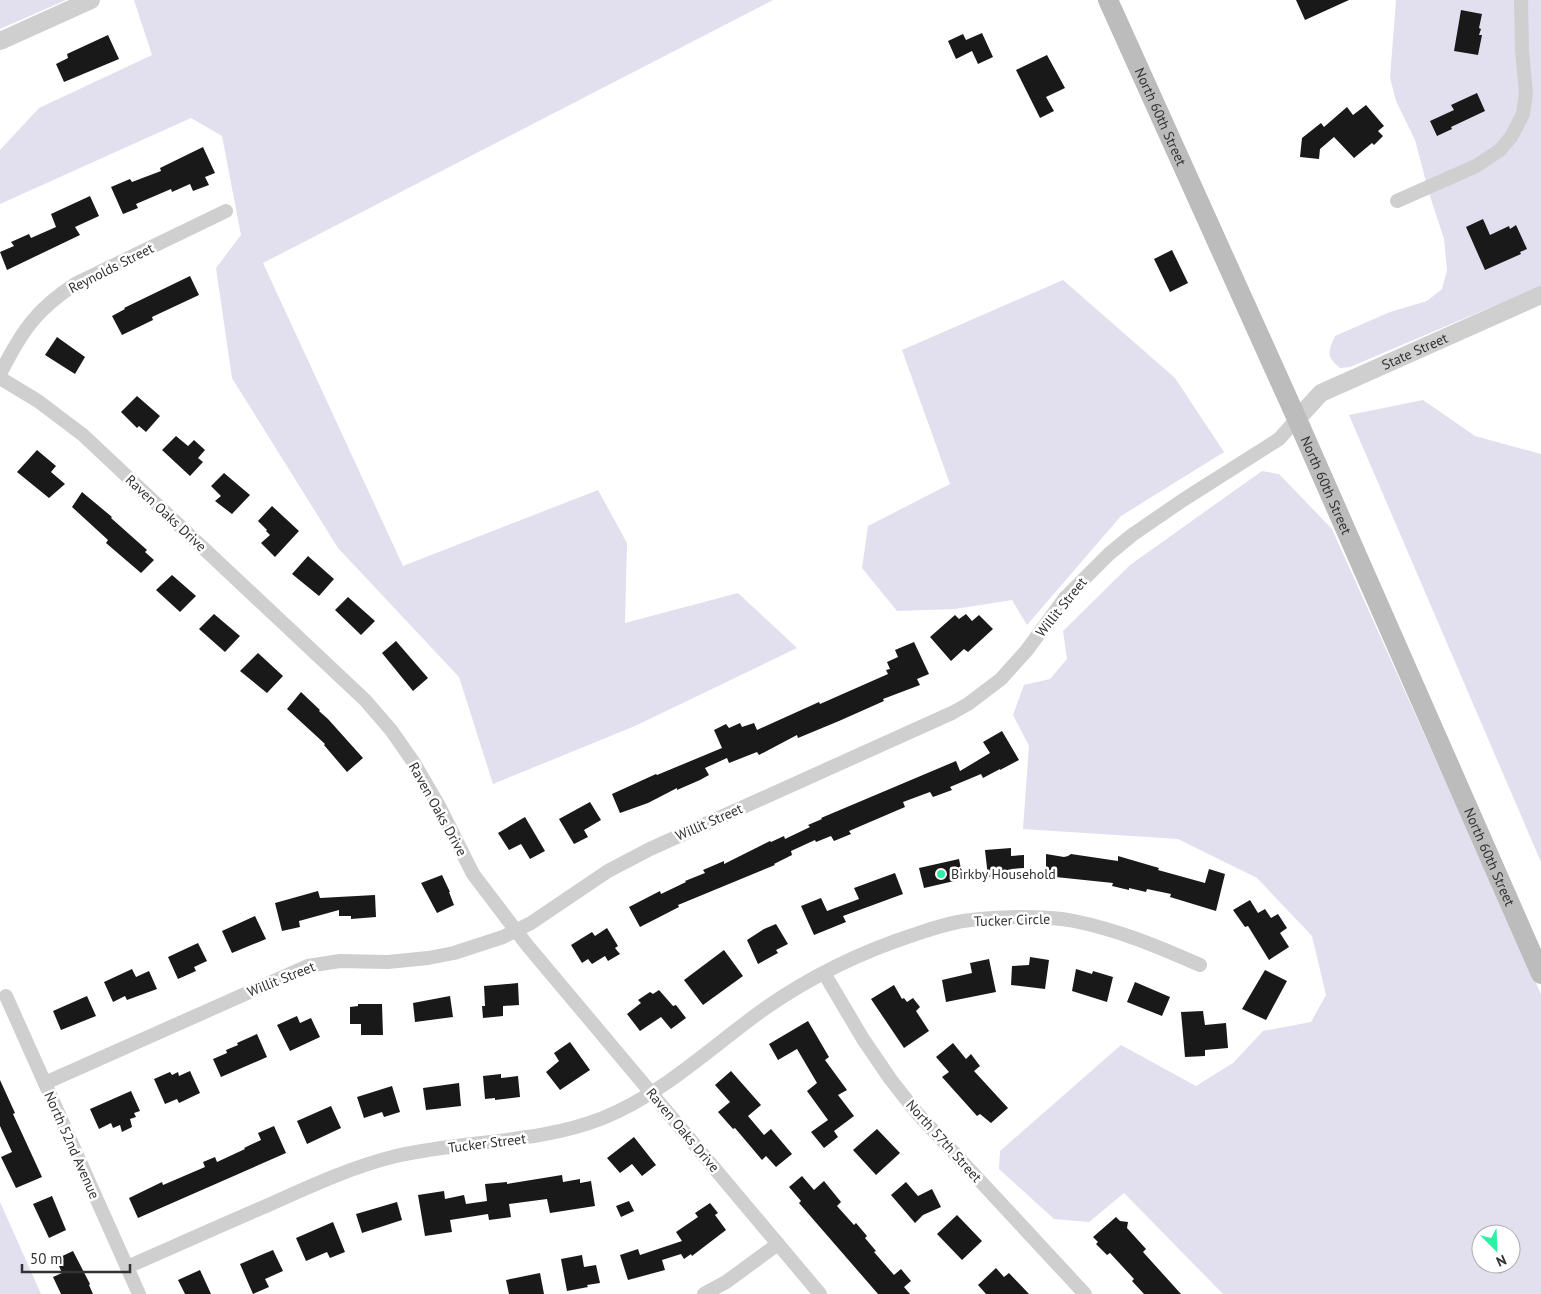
<svg xmlns="http://www.w3.org/2000/svg" width="1541" height="1294" font-family="'PT Sans',sans-serif">
<rect width="100%" height="100%" fill="#fff"/>
<g fill="#e2dfef" fill-rule="evenodd">
<polygon points="0,0 66,0 0,29"/>
<polygon points="134,0 773,0 263,263 403,566 598,490 627,543 625,623 738,593 797,648 635,726 493,784 459,677 338,548 232,378 216,268 241,235 222,136 191,118 0,204 0,150 39,108 152,55"/>
<path d="M1396,0H1541V286L1350,367L1340,368C1326,357 1328,352 1335,336L1390,312L1427,301L1442,289L1447,270L1444,239L1429,193L1415,140L1396,101L1390,78Z"/>
<polygon points="1063,280 1175,378 1224,452 1121,516 1027,625 1012,600 955,609 897,611 862,568 868,526 950,484 902,350"/>
<polygon points="1423,400 1475,436 1541,454 1541,862 1349,415"/>
<path d="M1262,471L1279,474L1332,529L1541,994V1294H1223L1124,1193L1089,1222L1054,1219L999,1169L1000,1151L1121,1045L1196,1086L1233,1063L1263,1031L1311,1022L1326,995L1312,936L1257,878L1178,839L1023,829L1029,746L1013,715L1024,685L1050,679L1067,659L1063,631L1130,565ZM1481,1234H1511V1264H1481Z"/>
<polygon points="0,1202 41,1294 0,1294"/>
</g>
<g fill="#191919">
<polygon points="1296,0 1349,0 1305,20"/>
<polygon points="1461,10 1482,14 1479,28 1481,29 1479,35 1482,35 1478,55 1454,51"/>
<polygon points="982,33 993,57 978,64 972,51 956,59 948,41 963,34 966,40"/>
<polygon points="108,35 119,59 64,82 56,64 68,58 67,54"/>
<polygon points="1047,55 1065,88 1046,97 1054,111 1040,118 1016,70"/>
<polygon points="1477,93 1485,111 1451,127 1452,129 1437,136 1430,121 1454,110 1451,105"/>
<polygon points="1366,105 1384,126 1378,131 1383,136 1374,145 1372,143 1354,158 1334,137 1320,149 1319,159 1300,157 1302,138 1321,123 1324,127 1347,107 1353,115"/>
<polygon points="203,147 215,173 205,177 209,185 193,191 190,184 172,192 171,189 136,204 138,208 123,214 111,187 130,179 132,182 161,171 160,168"/>
<polygon points="90,196 99,216 75,227 80,235 7,270 0,252 14,246 11,242 29,234 31,238 56,227 51,214"/>
<polygon points="1483,219 1490,235 1509,226 1510,229 1516,225 1527,249 1520,252 1521,254 1485,270 1466,227"/>
<polygon points="1172,250 1188,283 1170,292 1154,259"/>
<polygon points="190,276 199,295 152,317 153,320 122,335 112,316 125,309 124,308"/>
<polygon points="57,337 85,357 75,374 45,355"/>
<polygon points="137,396 160,416 146,432 139,426 137,428 121,412"/>
<polygon points="176,436 188,446 194,440 205,450 198,458 203,462 190,476 162,450"/>
<polygon points="37,450 56,466 51,472 65,484 49,498 17,472"/>
<polygon points="224,473 250,495 232,514 215,501 221,496 211,486"/>
<polygon points="82,492 112,517 111,518 147,550 145,552 154,560 141,573 106,543 108,540 72,507"/>
<polygon points="272,506 299,531 275,557 261,543 270,535 266,531 267,530 258,521"/>
<polygon points="308,556 334,579 319,596 292,574"/>
<polygon points="172,575 196,596 180,612 156,590"/>
<polygon points="348,597 375,621 361,635 335,610"/>
<polygon points="214,614 240,636 225,652 199,629"/>
<polygon points="966,614 972,621 979,615 993,629 968,652 964,649 951,661 930,637 955,615 959,619"/>
<polygon points="396,641 428,678 413,691 382,653"/>
<polygon points="914,642 929,674 917,679 920,685 883,699 884,701 839,721 798,738 797,735 759,755 757,752 729,763 727,758 705,768 709,775 700,780 677,790 677,788 648,803 620,813 612,794 656,774 657,775 722,748 714,730 726,724 729,728 740,723 742,727 754,723 757,730 819,702 820,704 888,674 886,670 890,669 887,662 898,657 895,650"/>
<polygon points="258,653 283,676 267,693 240,671"/>
<polygon points="301,692 320,710 319,711 328,719 363,758 347,772 324,745 325,744 287,709"/>
<polygon points="1002,731 1019,760 1000,770 1000,769 983,778 981,774 950,787 952,790 933,797 930,792 903,802 905,807 849,831 851,834 834,841 831,836 816,842 815,840 791,851 792,855 774,864 775,865 678,905 679,907 640,927 629,907 660,891 661,894 686,882 685,881 705,873 703,870 724,861 724,864 770,841 771,842 784,836 785,839 810,827 808,825 822,819 821,818 956,761 960,771 990,753 983,742"/>
<polygon points="590,802 601,820 584,830 588,837 574,844 559,819"/>
<polygon points="525,817 545,851 530,859 521,844 509,850 498,833"/>
<polygon points="1011,848 1011,856 1024,855 1024,868 1011,869 1011,876 988,877 985,850"/>
<polygon points="1046,854 1064,857 1068,856 1071,854 1118,861 1118,856 1159,868 1158,870 1205,883 1209,869 1225,874 1216,911 1170,897 1171,894 1147,889 1146,892 1129,888 1129,890 1112,886 1113,883 1046,876"/>
<polygon points="959,859 963,879 924,888 919,868"/>
<polygon points="895,873 903,894 843,916 846,922 814,935 801,906 821,898 827,911 859,899 854,888"/>
<polygon points="442,875 450,892 449,892 454,905 437,913 421,883"/>
<polygon points="318,891 320,898 375,895 376,917 351,919 351,916 339,916 339,910 299,921 300,927 282,931 275,903"/>
<polygon points="1250,900 1258,913 1265,909 1271,918 1278,914 1287,928 1280,933 1289,947 1269,960 1248,926 1245,927 1233,910"/>
<polygon points="255,916 266,939 232,953 222,931"/>
<polygon points="776,924 788,944 776,950 778,953 758,964 747,940 764,929"/>
<polygon points="607,928 618,946 615,948 620,954 608,961 605,956 592,964 588,959 582,963 571,945 592,932 595,936"/>
<polygon points="198,943 207,961 194,967 196,971 178,979 168,957"/>
<polygon points="724,950 743,976 703,1005 684,980"/>
<polygon points="1030,957 1049,960 1045,989 1011,985 1012,966 1029,965"/>
<polygon points="989,959 996,992 946,1002 942,980 972,973 970,963"/>
<polygon points="132,969 136,977 149,971 157,989 127,1000 125,996 113,1002 104,982"/>
<polygon points="1076,969 1092,974 1093,971 1113,977 1107,1002 1072,991"/>
<polygon points="1265,970 1287,981 1266,1020 1242,1009"/>
<polygon points="1135,982 1170,997 1162,1016 1127,1002"/>
<polygon points="518,983 519,1005 503,1006 503,1016 483,1018 482,1006 485,1006 484,986"/>
<polygon points="894,985 902,999 904,998 907,1002 913,998 920,1007 916,1011 929,1031 904,1048 871,999"/>
<polygon points="659,990 673,1006 676,1005 686,1018 671,1029 661,1017 640,1031 627,1014 641,1003 638,1000 650,992 653,994"/>
<polygon points="87,996 96,1016 61,1030 53,1011"/>
<polygon points="450,996 453,1017 415,1022 413,1003"/>
<polygon points="358,1004 382,1004 383,1035 361,1035 361,1024 350,1024 350,1007 358,1006"/>
<polygon points="1203,1011 1205,1025 1226,1023 1228,1048 1205,1050 1205,1056 1185,1057 1181,1012"/>
<polygon points="297,1016 300,1023 311,1018 320,1037 290,1051 277,1025"/>
<polygon points="808,1021 829,1057 825,1060 847,1090 838,1095 854,1116 834,1131 838,1137 824,1148 811,1132 828,1120 807,1091 817,1083 797,1049 778,1060 769,1044"/>
<polygon points="257,1034 267,1057 221,1077 213,1059 227,1053 226,1050 238,1045 237,1043"/>
<polygon points="570,1042 590,1070 560,1090 546,1072 559,1061 554,1053"/>
<polygon points="953,1043 966,1059 971,1054 980,1066 974,1071 1008,1108 991,1123 980,1114 977,1116 942,1077 949,1072 936,1057"/>
<polygon points="190,1071 200,1093 179,1103 177,1099 165,1104 154,1079 170,1072 172,1075 178,1072 179,1076"/>
<polygon points="731,1071 761,1105 748,1116 764,1135 771,1129 792,1154 776,1167 766,1156 762,1160 735,1128 733,1129 718,1112 730,1102 715,1085"/>
<polygon points="501,1074 501,1078 518,1076 520,1097 495,1100 495,1098 485,1099 483,1076"/>
<polygon points="0,1080 15,1113 13,1114 42,1177 16,1188 1,1157 12,1152 0,1126"/>
<polygon points="459,1083 461,1106 426,1110 423,1088"/>
<polygon points="392,1086 400,1112 384,1117 382,1112 364,1118 357,1097"/>
<polygon points="131,1091 140,1111 134,1113 136,1117 130,1119 132,1127 122,1132 120,1125 113,1128 111,1123 99,1129 90,1109"/>
<polygon points="331,1106 341,1128 307,1144 297,1121"/>
<polygon points="274,1126 286,1153 138,1218 129,1198 162,1182 163,1185 205,1167 203,1162 215,1157 217,1162 245,1149 244,1148 261,1140 258,1133"/>
<polygon points="877,1129 900,1153 876,1175 853,1150"/>
<polygon points="634,1137 656,1165 642,1176 632,1164 620,1173 607,1158"/>
<polygon points="562,1175 563,1182 580,1179 580,1183 591,1181 595,1206 550,1213 547,1199 509,1204 511,1217 489,1220 488,1214 450,1220 452,1232 425,1236 418,1195 444,1191 445,1199 464,1195 466,1204 487,1201 485,1184 507,1182 507,1184"/>
<polygon points="802,1176 814,1190 824,1181 841,1202 837,1206 854,1225 856,1223 867,1236 865,1238 876,1251 874,1252 894,1275 901,1269 911,1281 904,1287 910,1294 878,1294 799,1203 801,1201 789,1187"/>
<polygon points="906,1182 918,1196 932,1189 941,1207 923,1215 915,1223 891,1195"/>
<polygon points="52,1196 66,1230 49,1238 33,1204"/>
<polygon points="629,1201 634,1211 621,1217 616,1206"/>
<polygon points="397,1202 402,1220 362,1233 356,1214"/>
<polygon points="710,1203 718,1213 715,1215 726,1230 692,1256 691,1254 684,1259 681,1254 662,1260 665,1270 628,1280 620,1255 638,1249 640,1255 682,1241 676,1232 698,1217 695,1213"/>
<polygon points="957,1215 982,1241 962,1260 937,1234"/>
<polygon points="1116,1217 1120,1221 1128,1222 1127,1228 1146,1249 1143,1252 1181,1294 1144,1294 1132,1281 1134,1279 1110,1253 1107,1255 1096,1244 1098,1242 1093,1237"/>
<polygon points="333,1222 345,1252 330,1258 327,1252 306,1261 296,1238"/>
<polygon points="273,1250 283,1271 265,1279 269,1287 253,1294 240,1264"/>
<polygon points="73,1251 90,1284 89,1285 93,1294 61,1294 53,1277 62,1273 56,1259"/>
<polygon points="582,1255 584,1267 596,1265 600,1283 587,1285 588,1287 567,1291 561,1259"/>
<polygon points="996,1268 1004,1277 1009,1273 1029,1294 986,1294 978,1285"/>
<polygon points="200,1270 211,1294 185,1294 178,1280"/>
<polygon points="540,1273 544,1294 509,1294 506,1280"/>
</g>
<g fill="none" stroke-linecap="round" stroke-linejoin="round">
<g stroke="#cfcfcf" stroke-width="14">
<polyline points="1397,201 1476,166 1500,150 1511,137 1523,114 1526,93 1522,50 1521,0"/>
<path d="M0,374C22,331 36,309 77,283L226,211"/>
<polyline points="0,378 38,401 83,435 365,700 391,730 414,763 439,806 473,874 527,945 820,1294"/>
<polyline points="824,973 863,1039 891,1080 917,1113 1085,1294"/>
<polyline points="6,996 139,1294"/>
<polyline points="45,1083 308,966 340,961 388,962 428,958 454,953 503,937 531,923 608,871 650,849 952,713 968,704 1001,679 1027,650 1065,598 1109,554 1132,535 1183,500 1279,439 1297,419"/>
<path d="M127,1267C173,1247 219,1226 266,1206C308,1187 351,1167 396,1156C465,1140 537,1144 603,1118C665,1093 713,1045 767,1007C812,976 861,952 913,935C928,930 942,925 958,922C977,918 996,918 1016,917C1035,917 1055,917 1074,921C1119,930 1159,947 1200,965"/>
<polyline points="704,1294 726,1282 778,1244"/>
</g>
<g stroke="#cfcfcf" stroke-width="18">
<polyline points="0,41 91,0"/>
<path id="s1" d="M1297,419L1321,393L1541,295"/>
</g>
<path stroke="#bcbcbc" stroke-width="20" id="s2" d="M1108,0L1297,419L1541,974"/>
</g>
<circle fill="#2af2a4" stroke="#fff" stroke-width="2" cx="941" cy="874" r="5"/>
<g text-anchor="middle" dominant-baseline="central" stroke-width="5" stroke-linejoin="round" paint-order="stroke">
<g font-size="14" fill="#323232" stroke="#fff">
<text stroke="none"><textPath href="#s2" startOffset="128">North 60th Street</textPath></text>
<text transform="translate(111 268) rotate(-27)">Reynolds Street</text>
<text stroke="none"><textPath href="#s1" startOffset="138">State Street</textPath></text>
<text stroke="none"><textPath href="#s2" startOffset="532">North 60th Street</textPath></text>
<text transform="translate(166 513) rotate(43)">Raven Oaks Drive</text>
<text transform="translate(1061 607) rotate(-51)">Willit Street</text>
<text transform="translate(438 809) rotate(61)">Raven Oaks Drive</text>
<text transform="translate(709 822) rotate(-24)">Willit Street</text>
<text stroke="none"><textPath href="#s2" startOffset="938">North 60th Street</textPath></text>
<text transform="translate(1012 920) rotate(-2)">Tucker Circle</text>
<text transform="translate(281 979) rotate(-22)">Willit Street</text>
<text transform="translate(683 1130) rotate(50)">Raven Oaks Drive</text>
<text transform="translate(944 1141) rotate(48)">North 57th Street</text>
<text transform="translate(487 1143) rotate(-7)">Tucker Street</text>
<text transform="translate(72 1145) rotate(66)">North 52nd Avenue</text>
</g>
<g font-size="14" fill="#323232" stroke="#fff" text-anchor="start">
<text x="951" y="874">Birkby Household</text>
</g>
</g>
<g transform="translate(1496 1249) rotate(156)"><circle r="24" fill="#ffffff" stroke="#adadad"/>
<path d="M0-4L9 19L0 12L-9 19Z" fill="#2af2a4"/>
<text y="-8" font-size="14" font-weight="bold" text-anchor="middle" fill="#323232">N</text>
</g>
<path d="M22 1264v8h108v-8" fill="none" stroke="#323232" stroke-width="2.5"/>
<text x="30" y="1264" font-size="15" fill="#323232" stroke="#ffffff" stroke-width="4" paint-order="stroke">50 m</text>
</svg>
